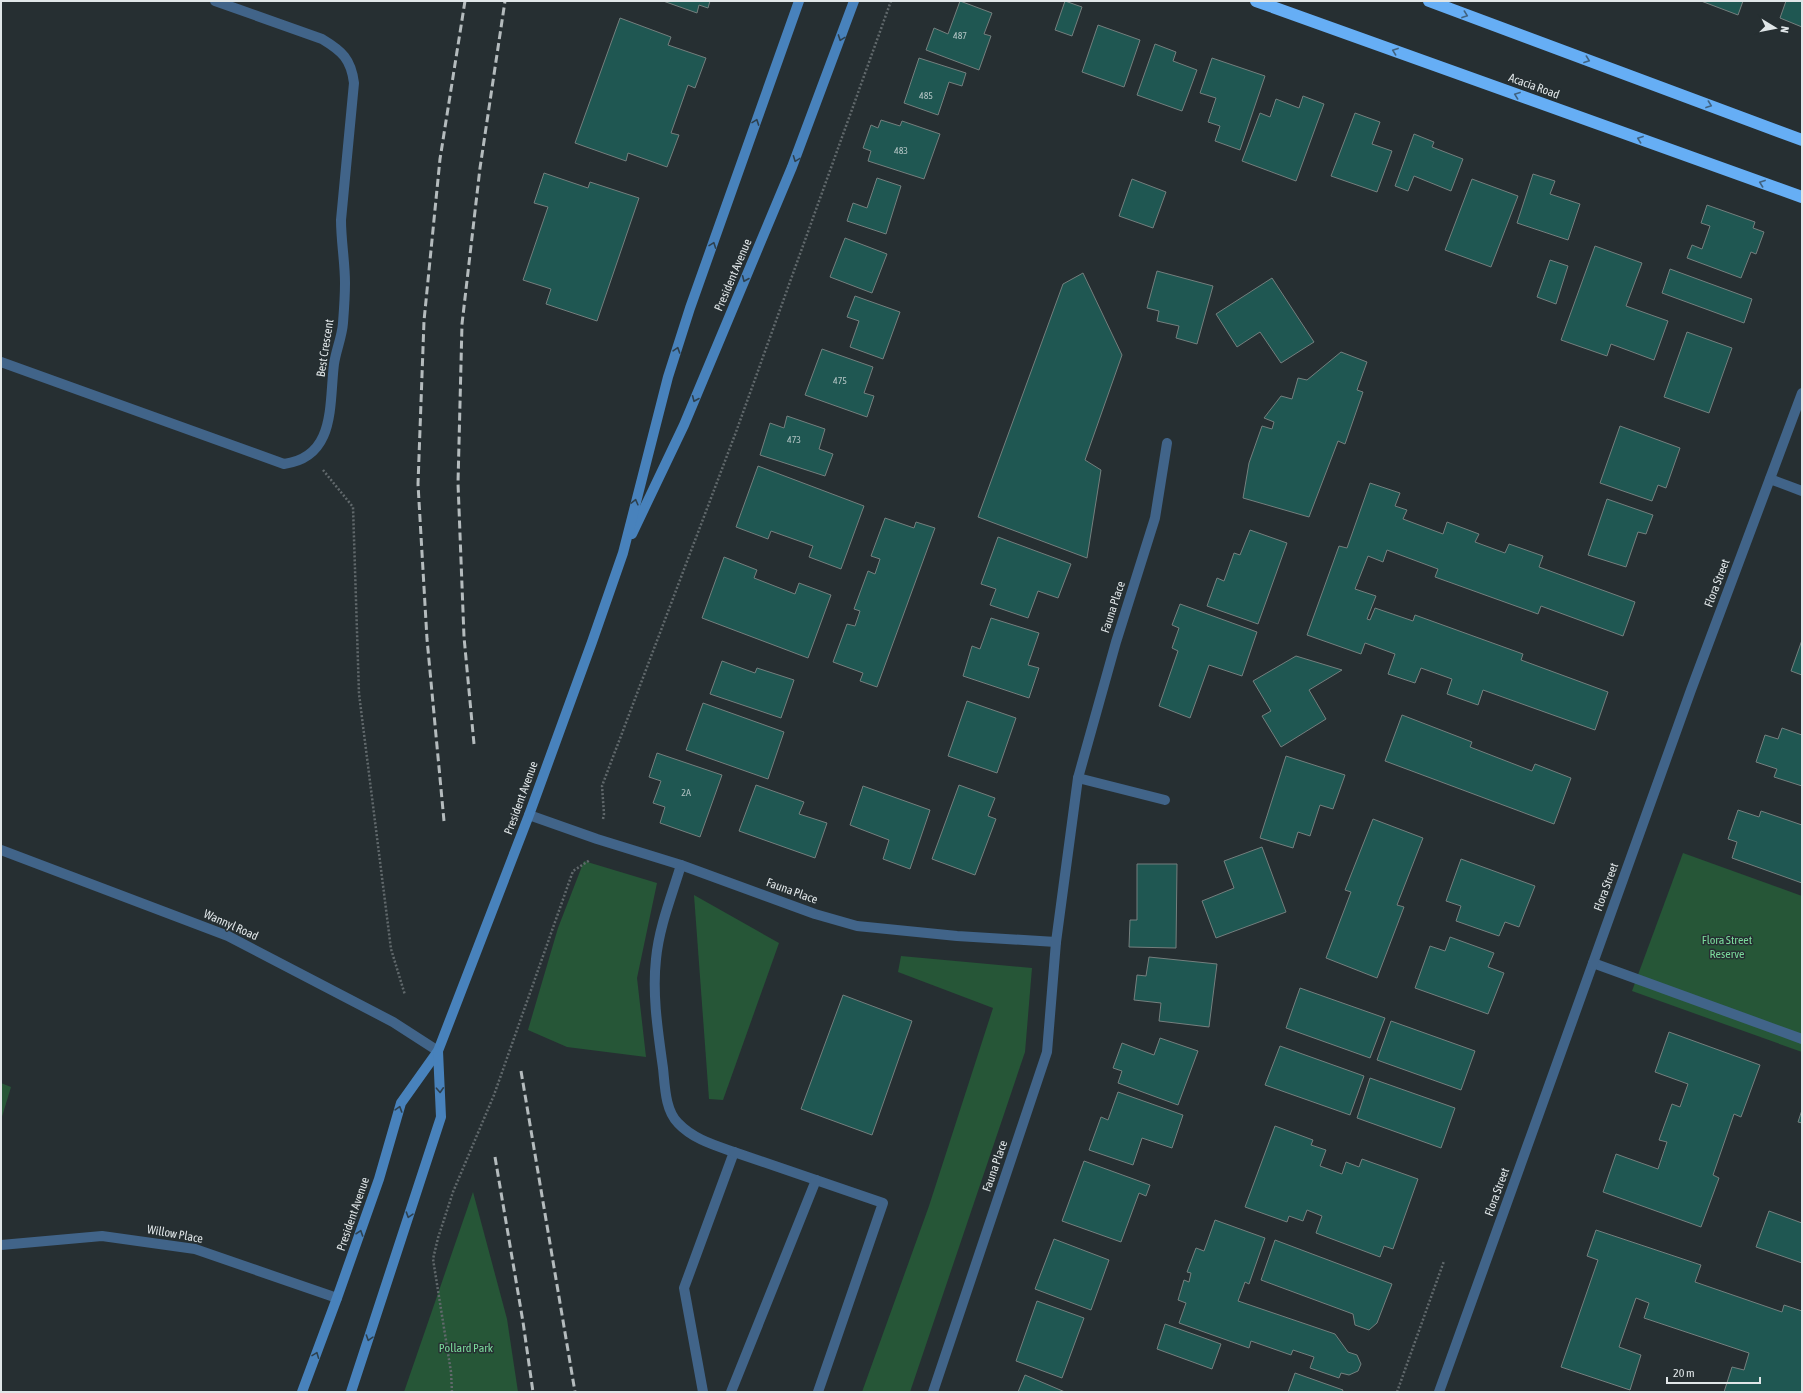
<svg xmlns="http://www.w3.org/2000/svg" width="1803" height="1393" font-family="'Asap Condensed',sans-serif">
<rect width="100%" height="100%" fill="#262f32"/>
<g fill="#265637">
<polygon points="1683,853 1802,896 1802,1052 1632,991"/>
<polygon points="584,861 657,883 637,978 646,1057 567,1047 528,1030 558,928"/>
<polygon points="694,895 779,943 723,1100 709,1099"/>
<polygon points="901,956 1032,968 1025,1052 910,1392 862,1392 929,1206 993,1008 898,972"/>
<polygon points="1,1083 11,1087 1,1120"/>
<polygon points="473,1192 507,1319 518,1392 404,1392"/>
</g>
<g fill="#1f5752" stroke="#747f7e">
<polygon points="663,1 710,1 708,8 699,5 697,13"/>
<polygon points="960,1 992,13 984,34 991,36 979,70 926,50 934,28 948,34"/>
<polygon points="1065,1 1082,7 1072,36 1055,30"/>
<polygon points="1701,1 1743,1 1738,15"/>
<polygon points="1786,1 1802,1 1802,27 1780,18"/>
<polygon points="620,18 671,37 668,45 706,58 695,88 688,85 671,133 679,135 667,167 628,153 626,161 575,143"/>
<polygon points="1098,25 1140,40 1124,87 1082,72"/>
<polygon points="1155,44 1176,52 1173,61 1197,70 1182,111 1137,95"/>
<polygon points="919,58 966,73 962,86 949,82 938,115 904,103"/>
<polygon points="1212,58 1265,76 1240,150 1215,141 1220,126 1208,122 1216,98 1200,93"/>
<polygon points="1303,96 1324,104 1296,181 1242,161 1260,113 1270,117 1276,99 1299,108"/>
<polygon points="1355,113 1380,122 1372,144 1392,151 1377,192 1331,176"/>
<polygon points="881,120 900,126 902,121 940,134 924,179 868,161 871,151 863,148 871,125 878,128"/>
<polygon points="1414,134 1434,142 1432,147 1463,159 1451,191 1414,176 1408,191 1395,186"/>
<polygon points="544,173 588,188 590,182 639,198 597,321 546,304 551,289 523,280 548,207 534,203"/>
<polygon points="1533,174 1555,181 1550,194 1580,204 1568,240 1517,223"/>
<polygon points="877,178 901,186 886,234 847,221 853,203 867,208"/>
<polygon points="1132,179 1166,192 1153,228 1119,216"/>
<polygon points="1472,179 1518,196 1491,267 1445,250"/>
<polygon points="1707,205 1755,222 1753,228 1764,232 1756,254 1751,252 1741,278 1687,258 1692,245 1702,249 1710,226 1701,223"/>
<polygon points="845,238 887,254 872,293 830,277"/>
<polygon points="1595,246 1642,263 1626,306 1668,321 1654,360 1611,344 1607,356 1561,340"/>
<polygon points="1550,260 1568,266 1556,304 1537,297"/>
<polygon points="1670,269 1752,299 1744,323 1662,293"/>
<polygon points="1157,271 1213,286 1197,344 1176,338 1179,326 1157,321 1159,311 1147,308"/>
<polygon points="1083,273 1122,355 1085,460 1101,470 1087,558 978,517 1063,284"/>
<polygon points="1272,278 1314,342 1281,363 1260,332 1237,347 1216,314"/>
<polygon points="855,296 900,312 883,359 850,347 859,321 847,317"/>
<polygon points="1687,332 1732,348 1709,413 1664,397"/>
<polygon points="822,349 873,367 864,393 874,396 867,417 805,395"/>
<polygon points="1341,352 1367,362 1357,390 1363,392 1345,444 1338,441 1309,517 1243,498 1249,463 1262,426 1272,429 1274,422 1264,418 1281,396 1292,399 1298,378 1307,380"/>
<polygon points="787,416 825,429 819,449 833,454 825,476 760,455 770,423 784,428"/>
<polygon points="1620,426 1680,448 1666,488 1658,485 1652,501 1600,483"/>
<polygon points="758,466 864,506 841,569 809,557 813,546 771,531 768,539 736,527"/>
<polygon points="1370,483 1400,493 1395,506 1407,510 1403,519 1443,534 1447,522 1479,534 1475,542 1505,553 1509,544 1543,556 1539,567 1635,602 1623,636 1541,606 1538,614 1435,577 1438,569 1387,550 1383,562 1368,556 1355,589 1376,596 1367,619 1370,620 1375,608 1413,621 1415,615 1523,654 1521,660 1608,692 1595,730 1483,690 1478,705 1447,694 1452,679 1421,668 1415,683 1388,674 1395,654 1365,643 1361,654 1307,635 1339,546 1347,548"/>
<polygon points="1607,499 1653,515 1646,534 1638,532 1626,567 1588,555"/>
<polygon points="885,518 914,528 916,522 935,528 877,687 860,681 863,673 833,662 847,624 855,626 860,611 854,609 868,571 875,574 880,559 871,556"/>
<polygon points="1250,530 1287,543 1258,624 1207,606 1217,578 1224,581 1234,553 1240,555"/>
<polygon points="998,537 1071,564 1058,598 1038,591 1028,618 990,605 996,589 981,584"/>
<polygon points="724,557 757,570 754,578 795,594 799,583 831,595 808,658 702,618"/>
<polygon points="1180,604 1257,632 1242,676 1209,665 1190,718 1159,706 1178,651 1172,648 1179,628 1172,625"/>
<polygon points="991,618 1039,633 1028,665 1039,668 1029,698 963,676 972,646 980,649"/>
<polygon points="1802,640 1802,675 1791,671"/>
<polygon points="1296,656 1342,670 1309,690 1326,719 1281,747 1262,716 1271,711 1253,681"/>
<polygon points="722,661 755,673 757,668 794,680 781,718 710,694"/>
<polygon points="967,701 1016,718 997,773 948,756"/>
<polygon points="703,703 784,732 768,779 686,750"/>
<polygon points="1402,715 1472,742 1470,747 1532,771 1535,764 1571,778 1554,824 1385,761"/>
<polygon points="1782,728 1802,735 1802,786 1774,777 1777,769 1756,762 1765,735 1778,739"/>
<polygon points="657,753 722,775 700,837 660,823 665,807 653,803 661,781 649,777"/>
<polygon points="1286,756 1345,775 1333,809 1320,805 1310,836 1298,832 1293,848 1260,838"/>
<polygon points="756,785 804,802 799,814 827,823 815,858 739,831"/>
<polygon points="959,785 995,798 988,816 996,819 975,875 932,859"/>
<polygon points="863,786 930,810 910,869 883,859 889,840 850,825"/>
<polygon points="1738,810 1759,817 1761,811 1802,825 1802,883 1732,858 1737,842 1728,839"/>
<polygon points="1373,819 1423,838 1397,905 1404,907 1377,978 1326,958 1351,892 1345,890"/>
<polygon points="1262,847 1286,912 1216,938 1202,901 1234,888 1224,861"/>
<polygon points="1461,859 1535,886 1519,927 1505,922 1499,936 1456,921 1461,906 1446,901"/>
<polygon points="1137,864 1177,864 1176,948 1129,947 1130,920 1137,920"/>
<polygon points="1450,937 1494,953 1488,967 1504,973 1488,1014 1415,988 1430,946 1445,951"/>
<polygon points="1149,957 1217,964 1209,1027 1159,1021 1161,1003 1134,1000 1137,975 1146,976"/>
<polygon points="1300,988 1385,1018 1370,1058 1286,1028"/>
<polygon points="843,995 912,1021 872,1135 801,1109"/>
<polygon points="1391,1021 1475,1051 1461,1090 1377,1060"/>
<polygon points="1669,1032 1760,1065 1741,1117 1734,1114 1713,1175 1719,1178 1701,1227 1603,1192 1616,1154 1658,1169 1667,1142 1659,1140 1672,1104 1680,1107 1688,1084 1655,1072"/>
<polygon points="1160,1038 1198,1051 1178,1105 1118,1083 1122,1071 1113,1068 1122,1043 1154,1055"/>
<polygon points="1280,1046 1364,1076 1350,1115 1265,1085"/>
<polygon points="1370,1078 1455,1108 1441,1148 1357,1118"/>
<polygon points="1118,1092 1183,1115 1172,1148 1142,1138 1133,1165 1089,1150 1101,1117 1108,1120"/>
<polygon points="1802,1110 1802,1123 1798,1122"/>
<polygon points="1275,1126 1313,1140 1311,1145 1326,1150 1320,1166 1342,1174 1346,1162 1359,1167 1362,1159 1418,1179 1393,1249 1384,1246 1380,1257 1316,1233 1322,1216 1307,1210 1303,1221 1289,1216 1287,1222 1245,1207"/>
<polygon points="1084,1161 1150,1185 1146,1196 1139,1193 1121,1242 1062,1221"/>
<polygon points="1769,1211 1802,1223 1802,1263 1756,1247"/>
<polygon points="1215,1220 1265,1238 1249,1284 1245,1282 1238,1301 1335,1334 1348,1352 1357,1355 1361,1364 1358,1371 1349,1375 1341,1373 1339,1378 1310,1368 1314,1357 1293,1350 1291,1355 1251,1341 1249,1348 1179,1323 1186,1303 1178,1300 1184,1280 1189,1282 1191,1273 1187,1272 1196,1248 1204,1251"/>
<polygon points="1596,1230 1701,1265 1695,1282 1782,1312 1784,1305 1802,1311 1802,1392 1724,1392 1732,1367 1744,1370 1749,1353 1644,1318 1649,1303 1636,1298 1619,1347 1641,1355 1630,1390 1561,1367 1598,1260 1587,1256"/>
<polygon points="1054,1239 1109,1260 1091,1310 1035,1289"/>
<polygon points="1275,1240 1392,1284 1377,1323 1369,1330 1355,1325 1353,1314 1261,1280"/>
<polygon points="1037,1301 1084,1318 1062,1378 1016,1361"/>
<polygon points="1165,1324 1221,1344 1212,1369 1157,1349"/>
<polygon points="1295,1373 1343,1390 1342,1392 1288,1392"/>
<polygon points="1025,1375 1065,1392 1018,1392"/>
</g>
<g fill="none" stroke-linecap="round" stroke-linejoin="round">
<g stroke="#61696c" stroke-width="2.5" stroke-dasharray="2 2" stroke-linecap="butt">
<polyline points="323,470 353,507 359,694 391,949 405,995"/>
<polyline points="603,819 604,814 602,786 736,432 891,1"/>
<polyline points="452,1392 451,1372 433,1259 438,1238 453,1192 494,1095 573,871 590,860"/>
<polyline points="1397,1392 1444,1261"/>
</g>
<g stroke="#416489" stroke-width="10">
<polyline points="1770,479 1802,491"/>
<path d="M681,865C672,895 659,927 656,959C652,995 658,1032 663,1068C665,1086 665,1110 678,1123C693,1139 714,1145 734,1152L684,1288L703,1392"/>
<polyline points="1593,963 1802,1039"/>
<polyline points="734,1152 883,1203 818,1392"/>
<polyline points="731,1392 816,1180"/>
</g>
<g stroke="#416489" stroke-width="10">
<path d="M1,362L284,464C336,457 329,405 334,364C336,350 342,337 343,323C344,310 345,296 345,283C345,262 341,241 341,220L354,83C351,59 342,51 322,39L215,1"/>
<polyline points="1078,778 1165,800"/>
<polyline points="529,815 597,839 681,865 815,914 857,926 957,936 1056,942"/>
<polyline points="1,850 228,936 393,1022 438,1051"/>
<polyline points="1,1245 102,1236 195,1249 337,1298"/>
<polyline points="933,1392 1047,1052 1056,942 1078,778 1116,642 1155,518 1167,443"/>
<polyline points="1439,1392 1691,690 1802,393"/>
</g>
<g stroke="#4882bc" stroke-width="10">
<polyline points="632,534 684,425 792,167 854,1"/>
<polyline points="302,1392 337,1298 379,1179 401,1103 438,1051 529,815 592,642 623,553 668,377 690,308 799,1"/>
<polyline points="351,1392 441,1117 438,1051"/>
</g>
<g stroke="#66aef5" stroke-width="12">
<polyline points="1256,1 1802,197"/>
<polyline points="1429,1 1802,140"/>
</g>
<g stroke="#b4bbbd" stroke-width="3" stroke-dasharray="8 4" stroke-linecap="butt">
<polyline points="474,744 464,637 458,483 462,324 480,168 505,1"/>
<polyline points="444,821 427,639 418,484 424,321 440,159 465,1"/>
<polyline points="521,1071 575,1392"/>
<polyline points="495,1157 523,1322 533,1392"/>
</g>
</g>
<defs><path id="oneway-chevron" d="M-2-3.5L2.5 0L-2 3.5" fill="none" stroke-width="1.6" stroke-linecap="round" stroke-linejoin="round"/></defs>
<g stroke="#406280">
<use href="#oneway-chevron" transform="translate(1465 15) rotate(20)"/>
<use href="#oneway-chevron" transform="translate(1395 51) rotate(-160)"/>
<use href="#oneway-chevron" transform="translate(1587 60) rotate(20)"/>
<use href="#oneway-chevron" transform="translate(1517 95) rotate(-160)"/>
<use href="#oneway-chevron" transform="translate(1709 105) rotate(20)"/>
<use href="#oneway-chevron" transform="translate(1640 139) rotate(-160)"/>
<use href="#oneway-chevron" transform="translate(1762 183) rotate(-160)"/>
</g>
<g stroke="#2d404e">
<use href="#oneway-chevron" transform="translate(841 38) rotate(110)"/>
<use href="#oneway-chevron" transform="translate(756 122) rotate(-70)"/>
<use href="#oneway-chevron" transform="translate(796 159) rotate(111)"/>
<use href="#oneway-chevron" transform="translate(713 245) rotate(-70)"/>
<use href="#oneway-chevron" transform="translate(745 279) rotate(113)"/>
<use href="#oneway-chevron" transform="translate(677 350) rotate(-72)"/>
<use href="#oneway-chevron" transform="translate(695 399) rotate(113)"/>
<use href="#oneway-chevron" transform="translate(635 502) rotate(-76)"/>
<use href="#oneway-chevron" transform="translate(440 1090) rotate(87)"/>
<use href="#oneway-chevron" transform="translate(399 1109) rotate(-73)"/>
<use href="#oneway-chevron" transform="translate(409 1215) rotate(108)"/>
<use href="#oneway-chevron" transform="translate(360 1233) rotate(-71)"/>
<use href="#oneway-chevron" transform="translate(369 1338) rotate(108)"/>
<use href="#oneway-chevron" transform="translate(316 1355) rotate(-69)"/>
</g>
<g text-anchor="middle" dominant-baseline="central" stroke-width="3" stroke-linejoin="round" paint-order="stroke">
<g font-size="10" fill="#b0c2c2">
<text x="960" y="35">487</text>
<text x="926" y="95">485</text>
<text x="901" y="150">483</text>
<text x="840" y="380">475</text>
<text x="794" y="439">473</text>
<text x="686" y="792">2A</text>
</g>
<g font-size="12" fill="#e0e6e8" stroke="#262f32">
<text transform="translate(1534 86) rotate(20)">Acacia Road</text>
<text transform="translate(733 275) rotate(-67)">President Avenue</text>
<text transform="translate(325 348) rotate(-81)">Best Crescent</text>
<text transform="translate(1717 583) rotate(-69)">Flora Street</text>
<text transform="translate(1113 607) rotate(-72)">Fauna Place</text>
<text transform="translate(521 798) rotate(-70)">President Avenue</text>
<text transform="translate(1606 887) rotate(-70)">Flora Street</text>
<text transform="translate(792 891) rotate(20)">Fauna Place</text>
<text transform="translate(231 925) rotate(24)">Wannyl Road</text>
<text transform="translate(995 1166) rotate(-71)">Fauna Place</text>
<text transform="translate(1497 1192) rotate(-70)">Flora Street</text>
<text transform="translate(353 1214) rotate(-71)">President Avenue</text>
<text transform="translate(175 1234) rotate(10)">Willow Place</text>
</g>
<g font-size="12" fill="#7bdb9c" stroke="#262f32">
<text x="1727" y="940">Flora Street<tspan x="1727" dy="14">Reserve</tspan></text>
<text x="466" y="1348">Pollard Park</text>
</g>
</g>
<rect width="1803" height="1393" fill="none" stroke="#e0e6e8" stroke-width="4"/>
<g transform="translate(1775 28) rotate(100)" stroke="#262f32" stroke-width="3" paint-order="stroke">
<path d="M0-3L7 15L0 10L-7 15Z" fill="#e0e6e8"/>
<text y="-6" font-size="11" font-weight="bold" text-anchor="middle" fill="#e0e6e8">N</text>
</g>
<path d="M1667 1377v6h93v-6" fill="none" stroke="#e0e6e8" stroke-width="2"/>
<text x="1673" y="1377" font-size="12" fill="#e0e6e8" stroke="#262f32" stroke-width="3" paint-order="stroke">20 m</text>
</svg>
